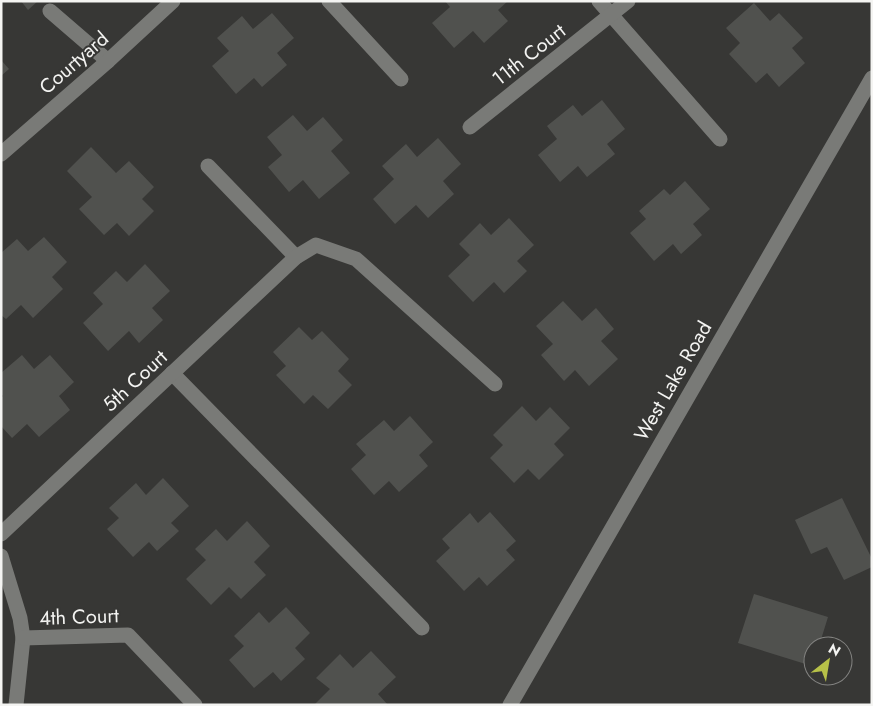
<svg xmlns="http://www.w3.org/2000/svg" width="873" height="706" font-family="Jost,sans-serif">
<rect width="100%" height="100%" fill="#373735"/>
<g fill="#50514e">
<polygon points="21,1 38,1 28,10"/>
<polygon points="445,1 508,1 498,10 508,21 484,43 473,31 454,48 432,23 450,7"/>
<polygon points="754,3 770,21 779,13 803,38 792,48 805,63 779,87 767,73 756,83 729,54 740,43 726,28"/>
<polygon points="272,13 294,38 277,53 287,65 262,87 254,78 236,94 212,66 229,51 217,38 242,16 253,29"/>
<polygon points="1,60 9,69 1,76"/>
<polygon points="602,100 625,129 607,144 615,154 587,177 578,166 560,182 538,155 557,139 547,126 573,105 582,116"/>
<polygon points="293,115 307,131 323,117 343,140 331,151 350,173 319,199 303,180 289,192 268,167 282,155 267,137"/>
<polygon points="438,138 461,164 443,181 454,194 428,218 416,205 395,224 373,199 394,179 382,166 406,144 417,157"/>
<polygon points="91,147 116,173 129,161 154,187 142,199 154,211 129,236 117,223 104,235 79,209 92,197 67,171"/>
<polygon points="685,181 710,209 693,224 702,235 681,254 673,244 654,261 630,233 646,219 639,211 664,189 670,195"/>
<polygon points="509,218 534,245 517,261 527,271 504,293 494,282 473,302 448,276 470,255 459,244 480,223 491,235"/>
<polygon points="44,237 67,262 52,277 63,289 33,318 21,305 6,319 1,315 1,253 17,239 28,251"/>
<polygon points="145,264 170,291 152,308 163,320 139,343 129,331 108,351 83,323 103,304 93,293 116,271 127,282"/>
<polygon points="563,301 582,321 596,308 614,329 601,341 618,359 589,386 575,370 564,381 541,355 553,344 536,326"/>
<polygon points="299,327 312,340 322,331 349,359 338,371 352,385 328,409 313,395 304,404 276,375 286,366 273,352"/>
<polygon points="22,355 34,369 50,355 74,382 59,396 70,410 39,437 27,424 12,438 1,426 1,398 3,396 1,394 1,373"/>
<polygon points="522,406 536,421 550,407 570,428 554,444 564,455 539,480 528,469 514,483 490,458 503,445 493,435"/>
<polygon points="410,416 433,442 419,455 428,466 399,492 389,481 374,495 351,469 366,455 356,444 384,420 394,431"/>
<polygon points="163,478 189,506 171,523 179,531 157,551 149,542 133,557 107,529 119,518 109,508 136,483 146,495"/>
<polygon points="842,498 872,559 872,567 844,580 827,547 811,554 795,520"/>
<polygon points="490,512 516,541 506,550 515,560 487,586 479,577 464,591 436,561 450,548 442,539 470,513 478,523"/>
<polygon points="247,521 270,546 254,562 266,575 241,599 229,587 211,605 186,579 206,560 195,549 216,529 227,541"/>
<polygon points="754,594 828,617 819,646 813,646 812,666 738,643"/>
<polygon points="286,607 310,633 295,648 305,659 281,681 273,672 254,688 229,660 244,646 234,636 259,612 269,623"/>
<polygon points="371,651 396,677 378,694 388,705 314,705 330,689 316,678 340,654 353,668"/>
</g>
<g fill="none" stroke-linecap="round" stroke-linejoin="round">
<g stroke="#797a77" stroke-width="15">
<polyline points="329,1 401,79"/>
<polyline points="599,1 720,139"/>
<polyline points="50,11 108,61"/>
<polyline points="470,127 628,1"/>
<polyline points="1,154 108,61 173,1"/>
<polyline points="208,166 296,257"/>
<polyline points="172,373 422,628"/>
<polyline points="1,534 296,257 316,245 356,259 495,384"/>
<polyline points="1,556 20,618 23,638 16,705"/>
<polyline points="23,638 128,635 195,705"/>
<polyline points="510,705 872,78"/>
</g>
</g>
<g text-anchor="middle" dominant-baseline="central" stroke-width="4" stroke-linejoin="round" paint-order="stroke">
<g font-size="20" fill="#f4f4f2" stroke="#373735">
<text transform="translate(529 55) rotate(-38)">11th Court</text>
<text transform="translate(74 63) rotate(-41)">Courtyard</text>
<text transform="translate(135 381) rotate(-43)">5th Court</text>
<text transform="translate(673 381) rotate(-60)">West Lake Road</text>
<text transform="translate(79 617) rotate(-2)">4th Court</text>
</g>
</g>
<rect width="873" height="706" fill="none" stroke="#f4f4f2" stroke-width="5"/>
<g transform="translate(828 661) rotate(31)"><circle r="24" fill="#373735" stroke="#838381"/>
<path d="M0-4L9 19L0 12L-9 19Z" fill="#b7c148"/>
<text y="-8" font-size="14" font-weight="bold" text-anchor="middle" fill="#f4f4f2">N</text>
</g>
</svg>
